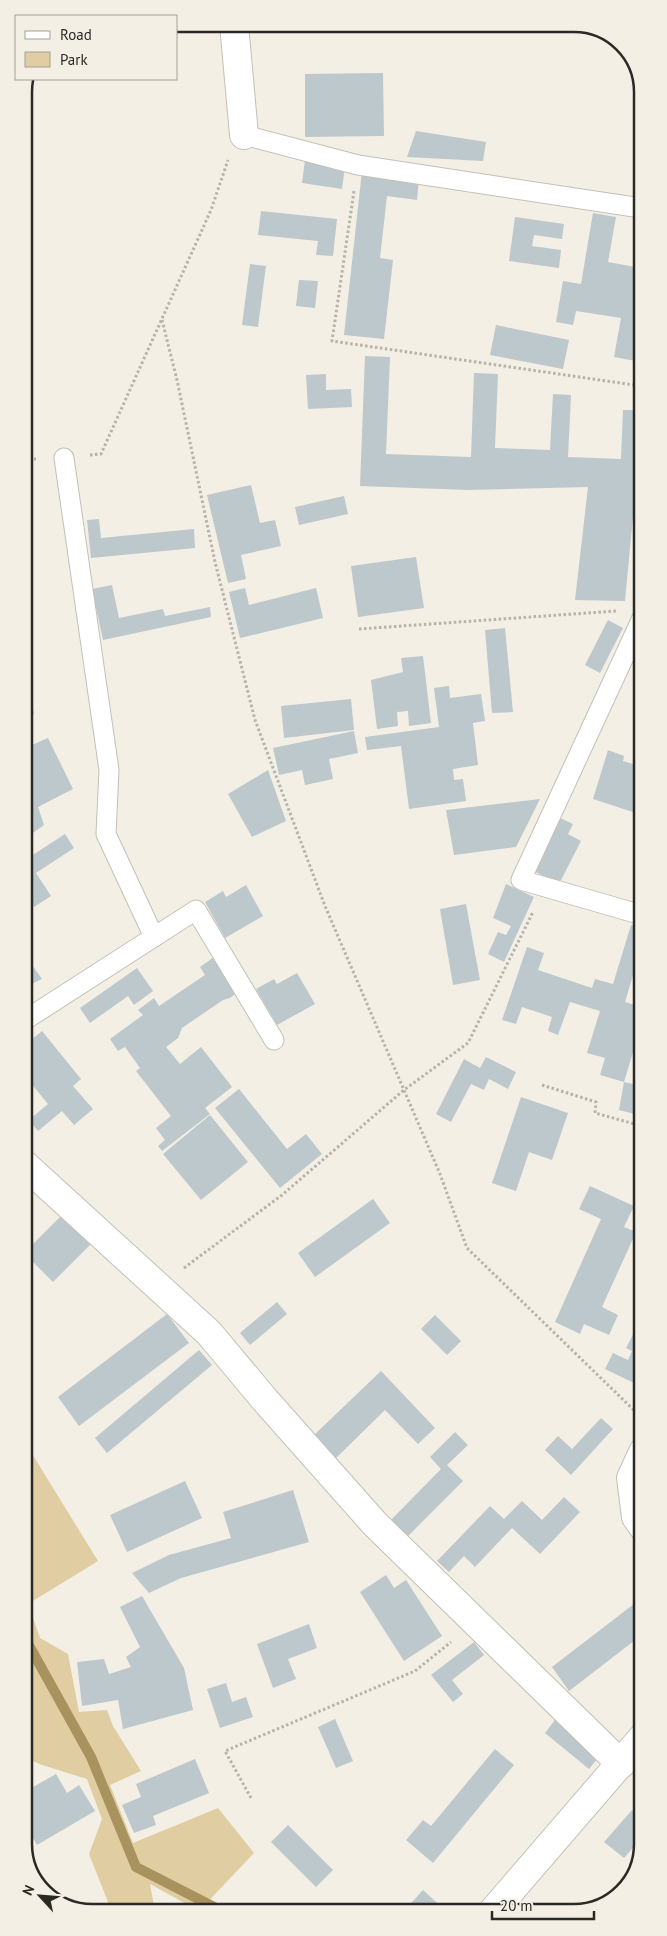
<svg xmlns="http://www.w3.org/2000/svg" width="667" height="1936" font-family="'PT Sans',sans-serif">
<rect width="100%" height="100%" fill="#f3efe5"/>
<polygon fill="#e0cda1" points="26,1444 98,1561 28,1604 40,1638 68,1654 79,1712 107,1710 113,1726 141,1771 110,1785 133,1843 218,1808 254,1853 199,1911 150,1884 155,1912 112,1912 89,1854 102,1819 87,1779 42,1765 26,1758"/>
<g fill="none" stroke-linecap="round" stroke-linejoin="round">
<polyline stroke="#a8925d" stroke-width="10" points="26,1640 91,1757 136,1867 214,1907 217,1912"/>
</g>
<g fill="#bcc8cc">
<polygon points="383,73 384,136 305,137 305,74"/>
<polygon points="416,131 486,142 483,161 407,157"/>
<polygon points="305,160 345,166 342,189 302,183"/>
<polygon points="362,171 419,178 417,200 387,196 380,258 393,260 384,339 344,335"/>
<polygon points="261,211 337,219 333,256 316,255 318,241 258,235"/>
<polygon points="593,213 616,217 608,262 641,268 641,362 614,357 621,318 576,311 573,325 556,322 563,281 581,284"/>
<polygon points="515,217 564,224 562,239 534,235 532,246 561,250 559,268 509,261"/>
<polygon points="250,264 266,266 258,327 242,325"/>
<polygon points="299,280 318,281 315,308 296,306"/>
<polygon points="496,325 569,340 563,369 490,355"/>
<polygon points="365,356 390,357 386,454 471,457 474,373 498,374 495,448 550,450 553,394 571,395 568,457 621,459 623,410 641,410 641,485 636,485 625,601 575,600 588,487 469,490 360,486"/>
<polygon points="326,374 326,390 351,389 352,407 308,409 306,375"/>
<polygon points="251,485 260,523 275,520 281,546 241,555 246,579 228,583 207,495"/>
<polygon points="344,496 348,514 299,525 295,507"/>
<polygon points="99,519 101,538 194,529 195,548 91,558 87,520"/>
<polygon points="416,557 424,608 358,617 351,566"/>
<polygon points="112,585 119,618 163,609 165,616 210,607 211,617 103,640 92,589"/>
<polygon points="245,588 249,605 316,588 323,618 240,638 229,592"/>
<polygon points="608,620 623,628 600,673 585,665"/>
<polygon points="505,628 513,712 492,713 485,630"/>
<polygon points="423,656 431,723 409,726 408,711 397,712 398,726 377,729 371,680 403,672 401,658"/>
<polygon points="25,664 34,714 25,715"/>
<polygon points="449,686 450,698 481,694 485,721 473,723 478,765 453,769 454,780 463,779 466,801 409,809 401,746 367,750 365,737 439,727 434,688"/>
<polygon points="351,699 354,730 284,738 281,706"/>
<polygon points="354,731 358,753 329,759 333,779 305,785 302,770 279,775 273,748"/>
<polygon points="48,738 73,789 38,807 44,825 30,835 25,824 25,748"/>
<polygon points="608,750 624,756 623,761 642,767 642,815 593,799"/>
<polygon points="268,770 286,821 252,837 228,794"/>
<polygon points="540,799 516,847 454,855 446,810"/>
<polygon points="558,817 573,824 568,834 581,841 559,884 532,870"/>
<polygon points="65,834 74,848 36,873 51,896 34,907 25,893 25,860"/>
<polygon points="506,884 534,897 504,962 488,954 498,932 506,935 511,926 493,918"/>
<polygon points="246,885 263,916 225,938 205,902 223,891 226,897"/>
<polygon points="466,904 480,980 453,985 440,909"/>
<polygon points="631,925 642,929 642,945 625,1002 642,1007 642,1023 624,1082 642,1086 642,1116 619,1110 624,1082 600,1075 605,1058 587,1053 600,1011 570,1002 558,1035 548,1031 552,1017 522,1007 516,1024 502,1020 527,947 544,953 538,970 592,988 595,979 613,984"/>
<polygon points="25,955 42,979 25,987"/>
<polygon points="217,955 239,991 230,998 223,1000 182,1028 178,1038 166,1047 180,1064 201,1047 232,1087 205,1108 210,1114 162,1151 158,1146 165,1140 156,1128 171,1116 136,1071 140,1068 125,1047 118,1051 110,1039 143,1015 138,1010 154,998 159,1006 205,975 200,967"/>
<polygon points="137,968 153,991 134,1005 128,996 90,1023 80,1008"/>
<polygon points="297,973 315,1004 277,1025 256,989 274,979 277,984"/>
<polygon points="42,1031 81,1079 73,1086 93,1109 74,1125 62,1111 38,1131 29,1120 48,1104 25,1076 25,1045"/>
<polygon points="486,1057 516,1072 508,1089 489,1079 484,1090 471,1084 451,1122 436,1114 464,1059 480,1068"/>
<polygon points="239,1089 287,1149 306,1134 322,1154 280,1188 215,1108"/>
<polygon points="521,1097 568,1113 552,1160 529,1152 516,1191 492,1183"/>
<polygon points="210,1115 248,1162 201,1200 163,1154"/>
<polygon points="590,1186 634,1206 624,1227 636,1232 602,1307 618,1315 609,1335 584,1324 580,1334 555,1322 601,1219 579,1209"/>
<polygon points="373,1199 390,1223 315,1277 298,1253"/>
<polygon points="62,1215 91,1244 53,1282 25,1254 25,1252"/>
<polygon points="277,1302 287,1314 250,1345 240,1333"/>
<polygon points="167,1314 189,1343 79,1426 58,1397"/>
<polygon points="435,1315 461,1341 447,1355 421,1329"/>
<polygon points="640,1321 643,1322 643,1372 640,1371 634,1383 605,1369 613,1353 628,1360 632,1351 626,1348"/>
<polygon points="199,1350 212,1365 107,1453 95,1438"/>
<polygon points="381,1371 435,1428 418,1444 385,1410 334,1460 312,1437"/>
<polygon points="601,1418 613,1429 571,1475 545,1450 558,1436 572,1449"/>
<polygon points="455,1432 468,1445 447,1465 463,1481 406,1538 390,1521 441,1469 430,1457"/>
<polygon points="185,1481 202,1518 127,1552 110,1515"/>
<polygon points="293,1490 309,1542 181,1578 149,1593 132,1573 169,1555 231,1538 223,1512"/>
<polygon points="564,1497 580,1512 540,1554 512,1528 475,1567 464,1556 449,1572 437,1561 490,1506 504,1519 522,1501 542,1520"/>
<polygon points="386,1575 394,1588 406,1580 442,1636 404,1661 360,1592"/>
<polygon points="142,1596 184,1668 193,1710 123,1729 118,1700 82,1706 77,1662 104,1659 109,1674 131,1667 126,1657 140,1647 120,1607"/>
<polygon points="643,1597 643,1634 569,1691 552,1667"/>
<polygon points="309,1624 317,1648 288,1659 296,1679 273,1688 257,1644"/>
<polygon points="474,1642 484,1655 452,1680 463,1694 453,1702 431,1675"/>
<polygon points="226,1683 232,1702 246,1697 253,1717 220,1728 207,1689"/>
<polygon points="558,1716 602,1753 589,1769 545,1733"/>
<polygon points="335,1719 353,1761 336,1768 318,1727"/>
<polygon points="495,1749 514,1765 433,1863 406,1840 423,1820 431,1826"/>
<polygon points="195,1759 209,1793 153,1816 156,1825 134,1833 122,1805 141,1797 136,1784"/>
<polygon points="56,1774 67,1793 79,1785 95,1811 37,1845 26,1826 26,1815 28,1814 26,1810 26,1791"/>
<polygon points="632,1810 643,1819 643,1836 624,1858 604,1842"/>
<polygon points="288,1825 333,1870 316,1887 271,1842"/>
<polygon points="423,1890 446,1911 404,1911"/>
</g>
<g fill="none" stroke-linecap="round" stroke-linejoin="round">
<g stroke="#c4c0b6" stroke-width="21">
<g id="service">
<polyline points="244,135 358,165 641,208"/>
<polyline points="64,458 109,770 106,834 154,937"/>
<polyline points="642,618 521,880 642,915"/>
<polyline points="25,1020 196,910 274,1040"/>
</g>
</g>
<g stroke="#c4c0b6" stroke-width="30">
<g id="minor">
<polyline points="234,24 244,135"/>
<polyline points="25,1165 209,1333 265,1400 375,1524 621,1764"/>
<polyline points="643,1452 631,1478 636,1517 643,1527"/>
<polyline points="494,1910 643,1737"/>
</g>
</g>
<g stroke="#b6b3ab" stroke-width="3" stroke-dasharray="2.5 2.5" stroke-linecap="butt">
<polyline points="354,191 332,341 641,386"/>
<polyline points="162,320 177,380 215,562 255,720 325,906 440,1174 467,1248 643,1419"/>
<polyline points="90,455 101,454 211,210 228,160"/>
<polyline points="24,459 36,459"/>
<polyline points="359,629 616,611"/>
<polyline points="542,1085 596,1102 595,1113 642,1126"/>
<polyline points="184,1268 282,1195 404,1090 468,1043 533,912"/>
<polyline points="251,1798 225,1751 415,1671 451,1642"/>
</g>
<use href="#service" stroke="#fff" stroke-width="19"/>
<use href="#minor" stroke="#fff" stroke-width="28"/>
</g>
<path d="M0 0H667V1936H0ZM92 32H574A60 60 0 0 1 634 92V1844A60 60 0 0 1 574 1904H92A60 60 0 0 1 32 1844V92A60 60 0 0 1 92 32Z" fill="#f3efe5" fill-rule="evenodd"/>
<path fill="none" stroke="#2a2925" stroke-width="2.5" d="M92 32H574A60 60 0 0 1 634 92V1844A60 60 0 0 1 574 1904H92A60 60 0 0 1 32 1844V92A60 60 0 0 1 92 32Z"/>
<rect x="15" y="15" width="162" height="65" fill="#f3efe5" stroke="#a3a098"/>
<rect x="25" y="31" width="25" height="8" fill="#ffffff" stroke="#a3a098"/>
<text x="60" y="40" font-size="15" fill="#2a2925">Road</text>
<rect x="25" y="52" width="25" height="15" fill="#e0cda1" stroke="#a3a098"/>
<text x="60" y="65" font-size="15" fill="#2a2925">Park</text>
<g transform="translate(40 1896) rotate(296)" stroke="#f3efe5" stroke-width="4" paint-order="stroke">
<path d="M0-4L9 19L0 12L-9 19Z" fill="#2a2925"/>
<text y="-8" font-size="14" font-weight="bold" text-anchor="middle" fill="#2a2925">N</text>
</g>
<path d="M492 1911v8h102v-8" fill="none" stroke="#2a2925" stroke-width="2.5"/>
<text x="500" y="1911" font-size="15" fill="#2a2925" stroke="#f3efe5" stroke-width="4" paint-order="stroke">20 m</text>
</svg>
